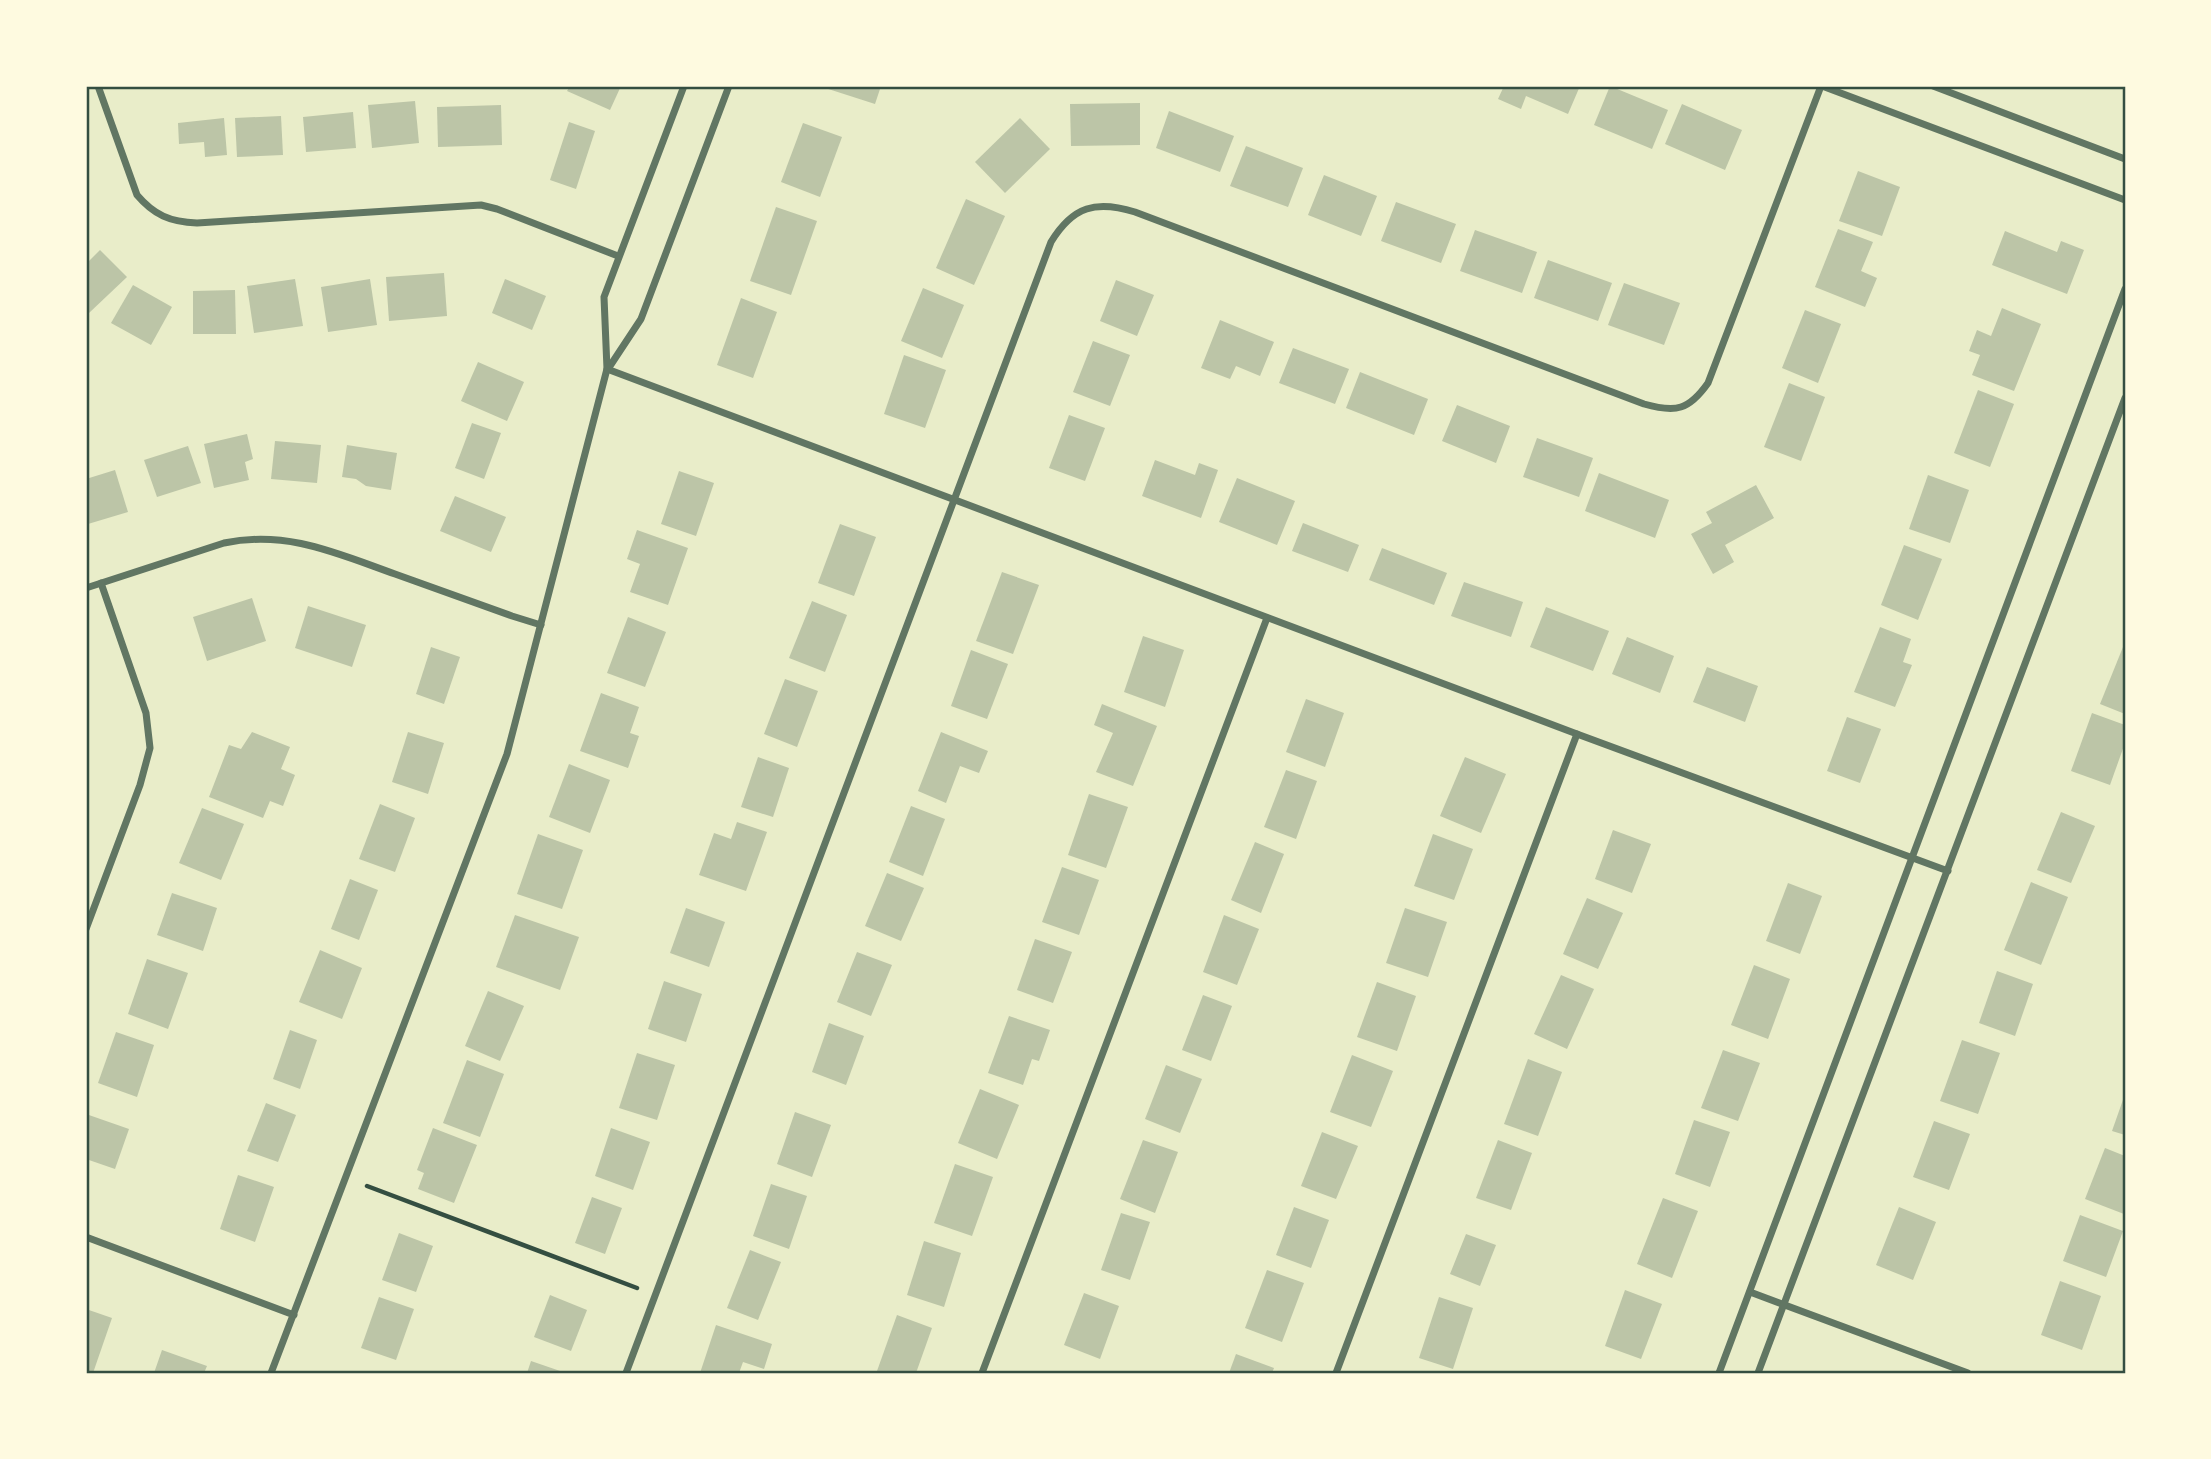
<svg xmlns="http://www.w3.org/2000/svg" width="2211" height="1459" font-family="'Fira Sans Condensed',sans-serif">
<rect width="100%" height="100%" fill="#e9edc9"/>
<g fill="#bcc5a7">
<polygon points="570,86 621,86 610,110 567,91"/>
<polygon points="819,86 881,86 875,104"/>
<polygon points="1504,86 1580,86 1568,114 1526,96 1521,109 1498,99"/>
<polygon points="1610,86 1668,110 1652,149 1594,125"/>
<polygon points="415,101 419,143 372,148 368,105"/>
<polygon points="1140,103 1140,145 1071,146 1070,104"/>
<polygon points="1682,104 1742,130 1725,170 1665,144"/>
<polygon points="501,105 502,145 438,147 437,107"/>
<polygon points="1169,111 1234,136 1220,172 1156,148"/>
<polygon points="353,112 356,148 306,152 303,117"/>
<polygon points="281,116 283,155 237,157 235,118"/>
<polygon points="224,118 227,155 205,157 204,142 179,144 178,123"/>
<polygon points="1020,118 1050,149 1005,193 975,162"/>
<polygon points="569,122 595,131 576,189 550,180"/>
<polygon points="803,123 842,137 820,197 781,182"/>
<polygon points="1246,146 1303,168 1288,207 1230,186"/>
<polygon points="1858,171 1900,187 1882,236 1839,221"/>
<polygon points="1324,175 1377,196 1361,236 1308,215"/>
<polygon points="966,199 1005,216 974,285 936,268"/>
<polygon points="1396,202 1456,224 1441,263 1381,241"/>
<polygon points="776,207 817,221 791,295 750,281"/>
<polygon points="1838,229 1873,242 1861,271 1877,278 1865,307 1815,287"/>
<polygon points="1475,230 1537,252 1522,293 1460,271"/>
<polygon points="2005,231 2057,252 2061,241 2084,250 2067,294 1992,265"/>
<polygon points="100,250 127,277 89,313 86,310 86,264"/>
<polygon points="1548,260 1612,283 1598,321 1534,298"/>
<polygon points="444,273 447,316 389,321 386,277"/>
<polygon points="295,279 303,326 254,333 247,286"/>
<polygon points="370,279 377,325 328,332 321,287"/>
<polygon points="505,279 546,296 532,330 492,313"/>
<polygon points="1116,280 1154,295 1137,336 1100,321"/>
<polygon points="1624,283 1680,303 1664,345 1608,325"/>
<polygon points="133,285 172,307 151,345 111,323"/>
<polygon points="923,288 964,305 942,358 901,341"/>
<polygon points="235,290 236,334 193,334 193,291"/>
<polygon points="741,298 777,312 753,378 717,365"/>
<polygon points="2002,308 2041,324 2014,391 1972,375 1980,355 1969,351 1977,330 1991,336"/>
<polygon points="1805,310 1841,324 1818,383 1782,368"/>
<polygon points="1220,320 1274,342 1260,376 1236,366 1230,379 1201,368"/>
<polygon points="1093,341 1130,355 1110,406 1073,392"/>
<polygon points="1293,348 1349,369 1335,404 1279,383"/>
<polygon points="904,355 946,370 925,428 884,414"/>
<polygon points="478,362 524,382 507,421 461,401"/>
<polygon points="1360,372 1428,399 1414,435 1346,408"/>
<polygon points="1789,383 1825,397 1801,461 1764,447"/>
<polygon points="1978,390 2014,404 1990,467 1954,453"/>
<polygon points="1457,405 1510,426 1496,463 1442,441"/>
<polygon points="1069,415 1105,428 1085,481 1049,468"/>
<polygon points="472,423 501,433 484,479 455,468"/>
<polygon points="247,434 253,459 245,462 249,480 214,488 204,444"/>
<polygon points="1537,438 1593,458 1579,497 1523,477"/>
<polygon points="275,441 321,445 317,483 271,479"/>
<polygon points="347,445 397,453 391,490 366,486 356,479 342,477"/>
<polygon points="188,446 201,483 157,497 144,460"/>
<polygon points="1155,460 1195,475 1199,463 1218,470 1201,518 1142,496"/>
<polygon points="115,470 128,512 88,524 86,479"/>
<polygon points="679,471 714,483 696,536 661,524"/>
<polygon points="1599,473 1669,500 1655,538 1585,511"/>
<polygon points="1928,475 1969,490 1950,543 1909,529"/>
<polygon points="1237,478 1295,501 1277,545 1219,522"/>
<polygon points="1756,485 1774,518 1725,545 1734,562 1713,574 1691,534 1712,523 1706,512"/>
<polygon points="455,496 506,517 491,552 440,531"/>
<polygon points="1303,523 1359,545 1348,572 1292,551"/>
<polygon points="840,524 876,537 854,596 818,583"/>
<polygon points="637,530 688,548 668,605 630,592 640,564 627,559"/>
<polygon points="1904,545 1942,559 1918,620 1881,605"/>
<polygon points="1382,548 1447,573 1434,605 1369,580"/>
<polygon points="1002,572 1039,585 1013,654 976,641"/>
<polygon points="1464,582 1523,602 1511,637 1451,616"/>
<polygon points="252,598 266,641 207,661 193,617"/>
<polygon points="812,601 847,615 825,672 789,658"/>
<polygon points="308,606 366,625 352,667 295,648"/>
<polygon points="1546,607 1609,631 1593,671 1530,647"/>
<polygon points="628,617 666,632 645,687 607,673"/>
<polygon points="1880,627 1911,639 1903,662 1912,665 1895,707 1854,692"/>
<polygon points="1143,636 1184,650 1165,707 1124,692"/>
<polygon points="1627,637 1674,656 1660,693 1612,674"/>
<polygon points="2125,642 2125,714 2100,704"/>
<polygon points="431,647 460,657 444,704 416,694"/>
<polygon points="971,650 1008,664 987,719 951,706"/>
<polygon points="1707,667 1758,686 1745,722 1693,702"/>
<polygon points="785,679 818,691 797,747 764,734"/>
<polygon points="601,693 639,707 630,733 639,736 628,768 580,751"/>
<polygon points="1306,699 1344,713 1325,767 1286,752"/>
<polygon points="1102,704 1157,726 1133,786 1096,772 1113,733 1094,725"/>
<polygon points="2092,713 2125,725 2125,743 2110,785 2071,771"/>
<polygon points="1847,717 1881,729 1860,783 1827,771"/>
<polygon points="252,732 290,747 281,769 295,775 283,806 270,801 263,818 209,797 229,745 241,749"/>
<polygon points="408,732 444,743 428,794 392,782"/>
<polygon points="941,732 988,751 979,773 960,766 946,803 918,791"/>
<polygon points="758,757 789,768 773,817 741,807"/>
<polygon points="1465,757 1506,774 1481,833 1440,816"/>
<polygon points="569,764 610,780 590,833 549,817"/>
<polygon points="1286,770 1317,781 1296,839 1264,827"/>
<polygon points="1089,794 1128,807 1106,868 1068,855"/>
<polygon points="380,804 415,818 395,872 359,859"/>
<polygon points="911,806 945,819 923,876 889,862"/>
<polygon points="202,808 244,824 221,880 179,863"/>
<polygon points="2061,812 2095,826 2071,883 2037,870"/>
<polygon points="737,822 767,832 746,891 699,875 714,833 731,839"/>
<polygon points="1613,830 1651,844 1632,893 1595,879"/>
<polygon points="538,834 583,850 562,909 517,894"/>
<polygon points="1433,834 1473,849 1454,900 1414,886"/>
<polygon points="1255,842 1284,854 1261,913 1231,900"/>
<polygon points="1062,867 1099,880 1079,935 1042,922"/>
<polygon points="887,873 924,888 901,941 865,926"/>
<polygon points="350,879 378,890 359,940 331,929"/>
<polygon points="2031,882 2068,897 2041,965 2004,950"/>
<polygon points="1788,883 1822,896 1800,954 1766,941"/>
<polygon points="172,893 217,908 203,951 157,935"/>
<polygon points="1587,898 1623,913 1598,969 1563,954"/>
<polygon points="686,908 725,922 709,967 670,953"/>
<polygon points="1405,908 1447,922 1428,977 1386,963"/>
<polygon points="515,915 579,937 560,990 496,967"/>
<polygon points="1224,915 1259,929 1237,985 1203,972"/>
<polygon points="1035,939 1072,952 1053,1003 1017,990"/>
<polygon points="320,950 362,968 342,1019 299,1002"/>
<polygon points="857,952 892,965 871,1016 837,1002"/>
<polygon points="147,959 188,973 168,1029 128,1014"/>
<polygon points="1754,965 1790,979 1768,1039 1731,1025"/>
<polygon points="1997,971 2033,984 2015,1036 1979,1023"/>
<polygon points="1561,975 1594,989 1567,1049 1534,1034"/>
<polygon points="664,981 702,994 686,1042 648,1029"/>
<polygon points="1377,982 1416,996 1397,1051 1357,1037"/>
<polygon points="488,991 524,1006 500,1061 465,1046"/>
<polygon points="1203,995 1232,1006 1211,1061 1182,1050"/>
<polygon points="1009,1016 1050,1030 1039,1061 1032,1059 1023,1085 988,1073"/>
<polygon points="829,1023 864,1036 846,1085 812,1072"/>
<polygon points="290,1030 317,1040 300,1089 273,1079"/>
<polygon points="116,1032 154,1045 137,1097 98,1083"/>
<polygon points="1962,1040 2000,1053 1978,1114 1940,1101"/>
<polygon points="1723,1050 1760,1063 1738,1121 1701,1108"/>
<polygon points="637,1053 675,1065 657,1120 619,1108"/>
<polygon points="1352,1055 1393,1071 1371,1127 1330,1112"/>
<polygon points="1528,1059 1562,1072 1538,1136 1504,1124"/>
<polygon points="467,1060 504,1074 480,1137 443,1123"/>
<polygon points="1166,1065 1202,1079 1180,1133 1145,1119"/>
<polygon points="980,1089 1019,1105 997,1159 958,1143"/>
<polygon points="2125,1094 2125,1135 2112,1131"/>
<polygon points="266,1103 296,1115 278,1162 247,1151"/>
<polygon points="795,1112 831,1125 812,1177 777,1164"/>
<polygon points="86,1114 129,1129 115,1169 86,1159"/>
<polygon points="1694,1120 1730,1132 1710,1187 1675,1174"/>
<polygon points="1934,1121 1970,1134 1949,1190 1913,1177"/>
<polygon points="433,1128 477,1145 454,1203 418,1189 424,1173 417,1170"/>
<polygon points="611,1128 650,1142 633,1190 595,1176"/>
<polygon points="1322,1132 1358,1146 1336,1199 1301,1186"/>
<polygon points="1143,1140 1178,1152 1155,1213 1120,1199"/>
<polygon points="1498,1140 1532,1153 1511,1210 1476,1198"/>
<polygon points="2105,1148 2125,1156 2124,1214 2085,1199"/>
<polygon points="955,1164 993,1177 972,1236 934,1223"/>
<polygon points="238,1175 274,1187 255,1242 220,1229"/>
<polygon points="771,1184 807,1196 789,1249 753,1236"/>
<polygon points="592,1197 622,1208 605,1254 575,1243"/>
<polygon points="1663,1198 1698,1211 1672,1278 1637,1264"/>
<polygon points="1294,1207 1329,1220 1311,1268 1276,1255"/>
<polygon points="1899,1207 1936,1222 1913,1280 1876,1265"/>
<polygon points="1121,1213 1150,1222 1130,1280 1101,1270"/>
<polygon points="2080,1215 2123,1231 2106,1277 2063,1261"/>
<polygon points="399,1233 433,1246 416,1292 382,1280"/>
<polygon points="1466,1234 1496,1245 1480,1286 1450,1274"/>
<polygon points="924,1241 961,1253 944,1307 907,1295"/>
<polygon points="750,1250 781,1262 758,1320 727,1308"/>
<polygon points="1267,1270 1304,1283 1282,1342 1245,1328"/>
<polygon points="2060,1281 2101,1296 2082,1350 2041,1335"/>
<polygon points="1625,1290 1662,1304 1641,1359 1605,1346"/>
<polygon points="1084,1293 1119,1306 1100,1359 1064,1345"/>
<polygon points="550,1295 587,1310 571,1351 534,1337"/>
<polygon points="379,1297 414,1309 396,1360 361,1348"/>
<polygon points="1439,1297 1473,1308 1453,1369 1419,1358"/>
<polygon points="86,1309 112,1318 93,1373 86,1373"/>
<polygon points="897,1315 932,1328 916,1373 884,1373 877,1371"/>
<polygon points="716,1325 772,1344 764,1369 743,1362 739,1373 700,1373"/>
<polygon points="162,1350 207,1366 204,1373 154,1373"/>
<polygon points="1236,1354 1274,1368 1272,1373 1229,1373"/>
<polygon points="531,1361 566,1373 527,1373"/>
</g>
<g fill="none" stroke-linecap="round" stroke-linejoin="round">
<polyline stroke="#344e41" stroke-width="4.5" points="367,1186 637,1288"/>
<g stroke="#617663" stroke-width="7">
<path d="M98,86L137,195C154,215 170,222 197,223L481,205L497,209L618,256"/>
<polyline points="1822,86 2125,200"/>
<polyline points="1933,86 2125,159"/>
<polyline points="607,369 1577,734 1948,871"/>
<polyline points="608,369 641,319 729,86"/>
<path d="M86,588L224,543C287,530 336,553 395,574C434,588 473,602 512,616L541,625"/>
<polyline points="86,929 140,785 150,748 146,713 101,583"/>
<polyline points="86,1237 294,1315"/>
<polyline points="1750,1292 1968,1373"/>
<polyline points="271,1373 507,754 607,369 604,297 684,86"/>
<path d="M626,1373L1051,242C1073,206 1096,200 1135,212L1644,404C1676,413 1689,410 1708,383L1821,86"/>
<polyline points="982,1373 1267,618"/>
<polyline points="1336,1373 1577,734"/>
<polyline points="1719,1373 2125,289"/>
<polyline points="1758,1373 2125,398"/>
</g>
</g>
<rect width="2211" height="1459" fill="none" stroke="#fefae0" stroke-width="175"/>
<rect x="88" y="88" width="2036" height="1284" fill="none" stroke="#344e41" stroke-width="2.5"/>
</svg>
